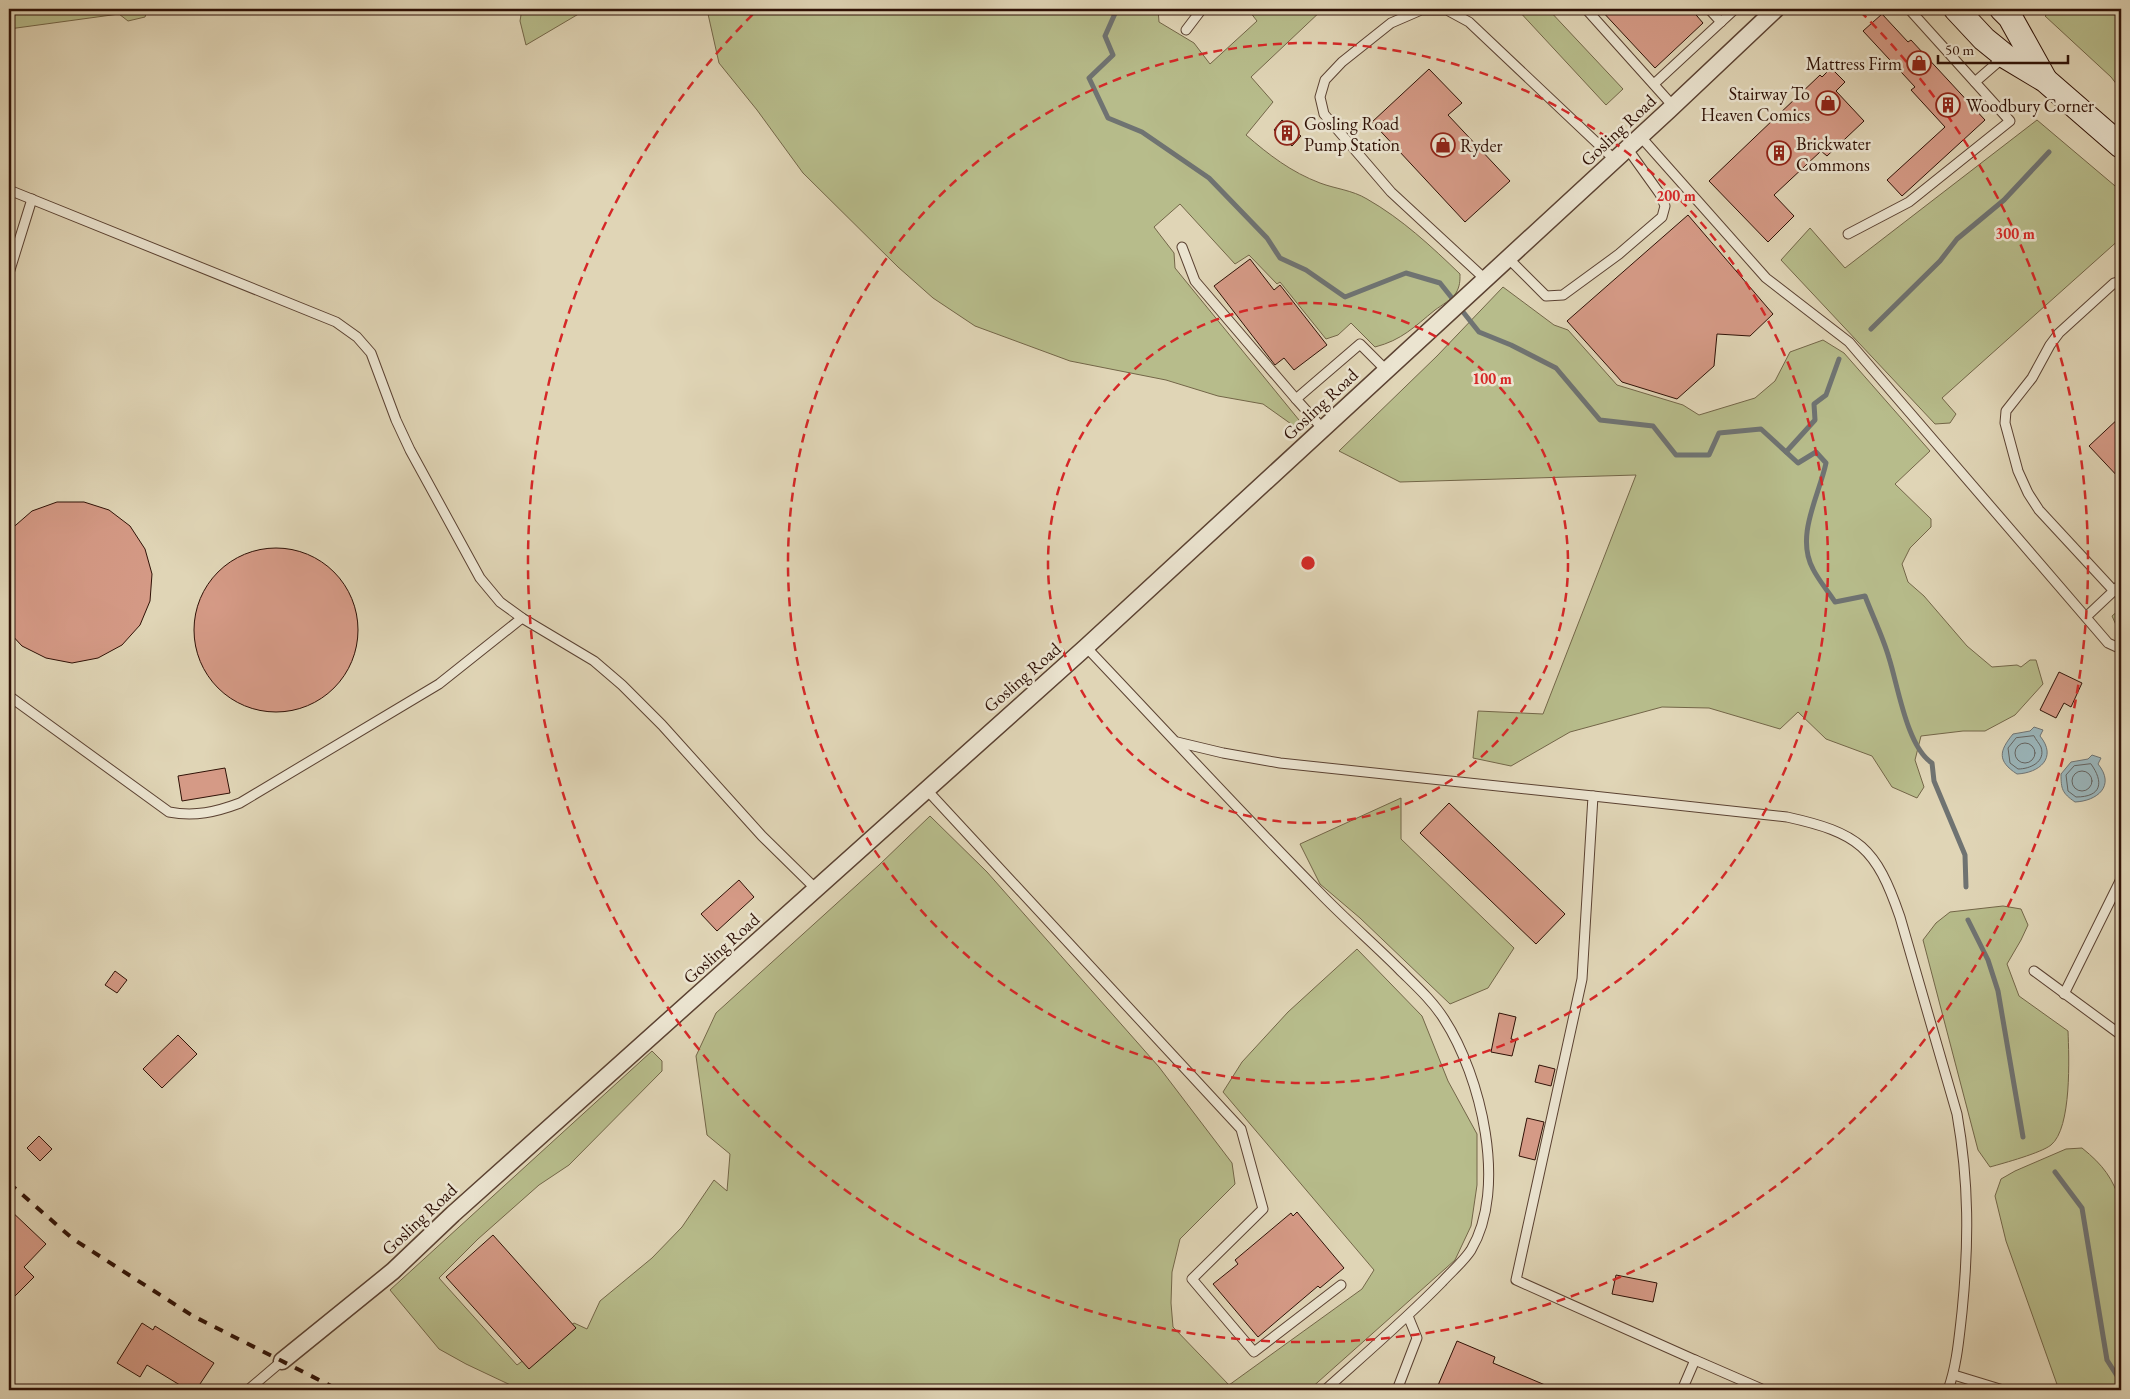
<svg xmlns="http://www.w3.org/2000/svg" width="2130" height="1399" font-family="'EB Garamond',serif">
<rect width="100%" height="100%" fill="#e0d5b6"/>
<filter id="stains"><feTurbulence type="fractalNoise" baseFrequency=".004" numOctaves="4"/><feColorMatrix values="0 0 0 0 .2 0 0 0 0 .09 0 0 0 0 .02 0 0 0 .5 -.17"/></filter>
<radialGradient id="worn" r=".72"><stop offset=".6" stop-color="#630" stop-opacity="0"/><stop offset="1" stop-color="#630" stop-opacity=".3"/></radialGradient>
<g fill="#b7bc8b" stroke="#736648">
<polygon points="9,9 148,9 145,17 128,21 119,14 9,29"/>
<polygon points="522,9 587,9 526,45 520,21"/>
<path d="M688,9H1158L1159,22L1194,43L1210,64L1257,21L1250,12L1254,9H1323L1251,77L1273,102L1246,135C1269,155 1291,172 1320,183C1336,189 1352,190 1367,199C1402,219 1431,246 1460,274C1460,281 1460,286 1456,293C1451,300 1442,305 1435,310C1414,327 1402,340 1375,347L1351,323L1338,335L1326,339L1280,282L1277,284L1249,255L1235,264L1180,204L1154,227L1174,253L1175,268L1299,420L1301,431L1263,404L1218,396L1166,380L1070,361L975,326L933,298L898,267L803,173L757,110L719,63L708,14Z"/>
<polygon points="1517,9 1548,9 1623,89 1606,105"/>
<polygon points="2053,9 2121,9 2121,90 2111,77 2045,16"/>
<polygon points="2037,120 2121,191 2121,238 1942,398 1956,414 1950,423 1935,424 1781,260 1810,228 1845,268"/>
<polygon points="1503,287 1554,325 1568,330 1617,385 1683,405 1699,415 1755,398 1775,381 1790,352 1823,340 1844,353 1930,451 1895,484 1931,519 1931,527 1910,548 1902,564 1908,582 1924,596 1967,646 1992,667 2017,665 2021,667 2030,660 2036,660 2043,684 2015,715 1985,731 1963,731 1921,736 1915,760 1924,787 1917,798 1892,787 1872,756 1826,739 1798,712 1780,729 1709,708 1662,707 1570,732 1511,766 1473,758 1478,711 1543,714 1636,475 1400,482 1339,451 1437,356"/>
<polygon points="2121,608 2121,636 2112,616"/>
<polygon points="1401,798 1401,839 1514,948 1488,988 1450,1004 1360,918 1320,884 1300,844"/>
<polygon points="930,816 987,872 1159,1067 1232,1163 1235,1184 1180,1239 1172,1272 1171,1303 1173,1327 1229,1385 1362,1289 1374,1270 1223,1092 1242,1062 1288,1012 1357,949 1422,1016 1448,1081 1477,1134 1477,1185 1471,1226 1455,1260 1309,1390 521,1390 466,1364 439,1349 390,1290 652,1051 662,1061 662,1071 569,1165 539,1185 478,1239 439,1278 517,1365 574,1323 587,1329 600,1301 652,1258 682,1227 714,1180 727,1191 730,1154 707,1135 696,1056 716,1013 879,865"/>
<path d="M2003,906L2021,909L2028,925L2021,940L2007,964L2019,996L2068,1031C2069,1056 2072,1128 2051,1145C2041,1153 2004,1163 1990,1167L1978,1150L1923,940L1936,923L1950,912Z"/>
<path d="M2082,1148C2103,1165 2113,1178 2121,1204V1390H2059L2006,1241L1995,1196L2001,1179L2015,1171L2066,1149Z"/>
</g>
<g fill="#9ab5ba" stroke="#6f7372">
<path d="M2034,727L2043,730L2040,736C2058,758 2039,773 2017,774C1997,761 1999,751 2013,734L2030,731Z"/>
<path d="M2092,755L2101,758L2098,764C2116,786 2097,801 2075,802C2062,793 2061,789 2061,774L2071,762L2088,759Z"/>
</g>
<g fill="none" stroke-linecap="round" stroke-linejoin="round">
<g stroke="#646360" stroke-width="1">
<path d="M2034,736C2036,740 2039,743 2041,747C2046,762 2030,769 2018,769L2010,763L2008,748L2016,738Z"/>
<circle cx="2025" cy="753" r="10"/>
<path d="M2091,764C2104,782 2102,797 2076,797L2068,791L2066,775L2074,766Z"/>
<circle cx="2082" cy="781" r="10"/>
</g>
<g stroke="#6f7372" stroke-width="5">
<path d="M1117,9L1105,36L1113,55L1089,78L1108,118L1142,132L1209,178L1267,238L1280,258L1306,270L1345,297L1406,273L1440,283L1479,332L1511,345L1556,368L1600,420L1653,426L1676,455H1709L1719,433L1761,429L1798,463L1816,452L1826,463C1819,496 1795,536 1813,569C1819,581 1828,591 1835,602L1865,596C1873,617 1883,637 1889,658C1898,686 1907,747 1932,763L1934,781L1965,855L1966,887"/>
<polyline points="1871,329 1940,261 1957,239 2004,200 2049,152"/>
<polyline points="1786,452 1815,420 1814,404 1826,395 1839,359"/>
<polyline points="1968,920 1988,960 1998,991 2023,1137"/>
<polyline points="2055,1172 2082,1208 2107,1360 2121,1382"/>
</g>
</g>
<g fill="#d59a86" stroke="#2f1106">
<polygon points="1600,9 1691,9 1703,23 1655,68"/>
<polygon points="1882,14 1908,42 1911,40 1985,120 1902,196 1887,180 1945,127 1911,90 1915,87 1863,31"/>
<polygon points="1831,68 1845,82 1836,91 1864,121 1827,156 1821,151 1774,195 1794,216 1768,242 1709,181 1820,75 1822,77"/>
<polygon points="1429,69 1462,103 1448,115 1510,181 1465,222 1372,122"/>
<polygon points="1282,120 1301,136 1292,146 1274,130"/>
<polygon points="1688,215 1773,314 1750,336 1717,334 1714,366 1677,399 1622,382 1567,321"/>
<polygon points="1250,259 1274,290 1280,285 1327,345 1294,370 1284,358 1275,365 1214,286"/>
<polygon points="2121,416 2121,480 2089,446"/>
<polygon points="57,502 84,502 109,510 130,526 145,549 152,574 150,601 140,625 122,645 98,658 72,663 46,658 22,646 9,632 9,531 32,511"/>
<circle cx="276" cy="630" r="82"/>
<polygon points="2059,672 2082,683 2071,707 2064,703 2056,718 2040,710"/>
<polygon points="225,768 230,793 182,801 178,776"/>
<polygon points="1449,803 1565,914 1536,944 1420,833"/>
<polygon points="739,880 754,897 717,931 701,914"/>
<polygon points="115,971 127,980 117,993 105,985"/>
<polygon points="1499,1013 1516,1017 1511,1039 1516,1040 1512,1056 1491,1052"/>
<polygon points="178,1035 197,1054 162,1088 143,1069"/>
<polygon points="1539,1065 1555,1069 1551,1086 1535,1082"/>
<polygon points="1527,1118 1544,1122 1535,1160 1519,1156"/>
<polygon points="39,1136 52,1149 40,1161 27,1148"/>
<polygon points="9,1209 46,1244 24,1267 34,1277 9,1302"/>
<polygon points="1297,1212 1344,1268 1320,1288 1318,1286 1258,1337 1213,1284 1238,1264 1235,1260 1291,1213 1293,1216"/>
<polygon points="493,1235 576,1328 529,1369 446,1277"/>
<polygon points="1616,1275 1657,1283 1653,1302 1612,1294"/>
<polygon points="142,1323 153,1330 155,1326 214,1363 196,1390 188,1390 147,1365 140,1377 117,1363"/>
<polygon points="1457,1341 1495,1357 1493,1363 1557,1390 1436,1390"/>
</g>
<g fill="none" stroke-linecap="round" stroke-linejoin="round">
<g stroke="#5b4232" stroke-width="11">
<g id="service">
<polyline points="1586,9 1673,106"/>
<polyline points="1709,9 1721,22"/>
<polyline points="1186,30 1202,9"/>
<polyline points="1975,82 2005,56"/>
<polyline points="1654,84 1735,9"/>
<polyline points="1640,136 1766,278 1849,342 2108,643 2121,649"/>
<polyline points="9,190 336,322 357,337 371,353 396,420 410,450 480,578 500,602 522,618 594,661 622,685 662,725 762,836 816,889"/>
<polyline points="1848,234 1909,202 2010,121 1909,9"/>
<polyline points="1182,247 1195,281 1296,399"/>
<polyline points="1508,258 1546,296 1563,295 1619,254 1662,217 1665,206 1660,194 1627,148"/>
<polyline points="9,273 32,199"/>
<polyline points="1485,279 1391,192 1324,114 1320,97 1325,80 1342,62 1391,23 1421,10 1447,10 1469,22 1615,160"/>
<polyline points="1323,429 1296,399 1360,344 1386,370"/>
<polyline points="2114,591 2039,510 2028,493 2018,471 2005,423 2006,411 2032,378 2050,345 2059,333 2114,283 2121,281"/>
<polyline points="2086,617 2121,584"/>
<path d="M1086,647C1164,729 1240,812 1319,892C1345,919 1373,943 1399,969C1415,985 1432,1000 1444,1019C1481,1076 1508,1188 1471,1250C1464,1261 1451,1272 1442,1282C1405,1320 1364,1355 1325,1390"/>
<path d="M9,696L169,812C195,817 216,812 240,803L439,684L522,618"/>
<polyline points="1177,742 1223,753 1280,763 1593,796 1582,979 1516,1280 1695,1360 1682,1390"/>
<polyline points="926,789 1241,1129 1263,1209 1192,1279 1254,1352 1341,1285"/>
<path d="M1593,796L1787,817C1859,833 1876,847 1900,917L1957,1114C1969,1182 1969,1243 1962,1312C1959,1338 1957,1365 1948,1390"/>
<polyline points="2034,971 2121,1035"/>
<polyline points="2064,994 2121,879"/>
<polyline points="1695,1360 1764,1390"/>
<polyline points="1954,1375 2003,1390"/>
<polyline points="248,1390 282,1361"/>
<polyline points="1397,1390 1417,1338 1408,1316"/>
</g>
</g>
<g stroke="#5b4232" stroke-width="19">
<polyline id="minor" points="282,1361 393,1271 453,1214 1086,647 1669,110 1776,9"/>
</g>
<g stroke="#2f1106" stroke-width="26">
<g id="secondary">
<polyline points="1956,9 1984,39 2005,56 2045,80 2121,146"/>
<polyline points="2002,9 2010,17 2044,78"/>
</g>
</g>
<use href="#service" stroke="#ebe4d0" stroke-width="9"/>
<use href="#minor" stroke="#ebe4d0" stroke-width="16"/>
<use href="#secondary" stroke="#ebe4d0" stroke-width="24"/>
<polyline stroke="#2f1106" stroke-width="4" stroke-dasharray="9 9" stroke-linecap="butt" points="9,1183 73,1239 193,1316 339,1390"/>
</g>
<g fill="none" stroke="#d62828" stroke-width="2.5" stroke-dasharray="9 6">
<circle cx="1308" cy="563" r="260"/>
<circle cx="1308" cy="563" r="520"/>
<path d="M1860 11A780 780 0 1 1 756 11"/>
</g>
<defs>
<g id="shop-ring" transform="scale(1.25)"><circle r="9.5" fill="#ebe4d0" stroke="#8f2418" stroke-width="1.5"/><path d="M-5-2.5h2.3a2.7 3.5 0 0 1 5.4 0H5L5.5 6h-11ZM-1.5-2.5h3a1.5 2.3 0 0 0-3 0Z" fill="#8f2418"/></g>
<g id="building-ring" transform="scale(1.25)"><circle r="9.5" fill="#ebe4d0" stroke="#8f2418" stroke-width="1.5"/><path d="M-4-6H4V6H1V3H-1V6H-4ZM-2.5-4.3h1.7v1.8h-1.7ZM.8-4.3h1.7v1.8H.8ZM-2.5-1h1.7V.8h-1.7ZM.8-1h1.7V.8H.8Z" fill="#8f2418"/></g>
</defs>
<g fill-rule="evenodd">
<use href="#shop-ring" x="1919" y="63"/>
<use href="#shop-ring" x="1828" y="103"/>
<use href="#building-ring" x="1948" y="105"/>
<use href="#building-ring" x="1287" y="133"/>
<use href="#shop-ring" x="1443" y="145"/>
<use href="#building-ring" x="1779" y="153"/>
</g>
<g text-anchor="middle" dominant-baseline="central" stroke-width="5" stroke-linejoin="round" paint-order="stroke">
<g font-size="18" fill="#2f1106" stroke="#ebe4d0" text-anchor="start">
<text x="1902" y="63" text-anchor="end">Mattress Firm</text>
<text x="1810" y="93" text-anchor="end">Stairway To<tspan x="1810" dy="21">Heaven Comics</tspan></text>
<text x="1966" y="105">Woodbury Corner</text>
<text x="1304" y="123">Gosling Road<tspan x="1304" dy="21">Pump Station</tspan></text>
<text x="1796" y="143">Brickwater<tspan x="1796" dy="21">Commons</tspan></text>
<text x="1460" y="145">Ryder</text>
</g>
<g font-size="18" fill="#2f1106" stroke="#ebe4d0">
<text transform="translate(1618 130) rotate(-43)">Gosling Road</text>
<text transform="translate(1320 404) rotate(-43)">Gosling Road</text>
<text transform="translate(1022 677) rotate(-41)">Gosling Road</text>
<text transform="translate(721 948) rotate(-42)">Gosling Road</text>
<text transform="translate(419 1219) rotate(-43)">Gosling Road</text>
</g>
</g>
<circle cx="1308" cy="563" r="8" fill="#d62828" stroke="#ebe4d0" stroke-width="2.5"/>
<g font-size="15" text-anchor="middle" font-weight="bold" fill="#d62828" stroke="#ebe4d0" stroke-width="5" stroke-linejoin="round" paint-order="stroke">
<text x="1676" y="201">200 m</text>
<text x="2015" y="239">300 m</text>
<text x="1492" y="384">100 m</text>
</g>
<rect width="2130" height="1399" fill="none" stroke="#e0d5b6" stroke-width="30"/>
<rect x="10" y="10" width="2110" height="1379" fill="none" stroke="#2f1106" stroke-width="2.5"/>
<rect x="15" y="15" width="2100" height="1369" fill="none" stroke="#2f1106"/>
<path d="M1938 55v8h130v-8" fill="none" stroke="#2f1106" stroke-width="2.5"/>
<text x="1945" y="55" font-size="15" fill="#2f1106" stroke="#ebe4d0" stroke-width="4" paint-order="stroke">50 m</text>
<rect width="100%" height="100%" filter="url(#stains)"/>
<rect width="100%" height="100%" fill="url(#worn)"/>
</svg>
